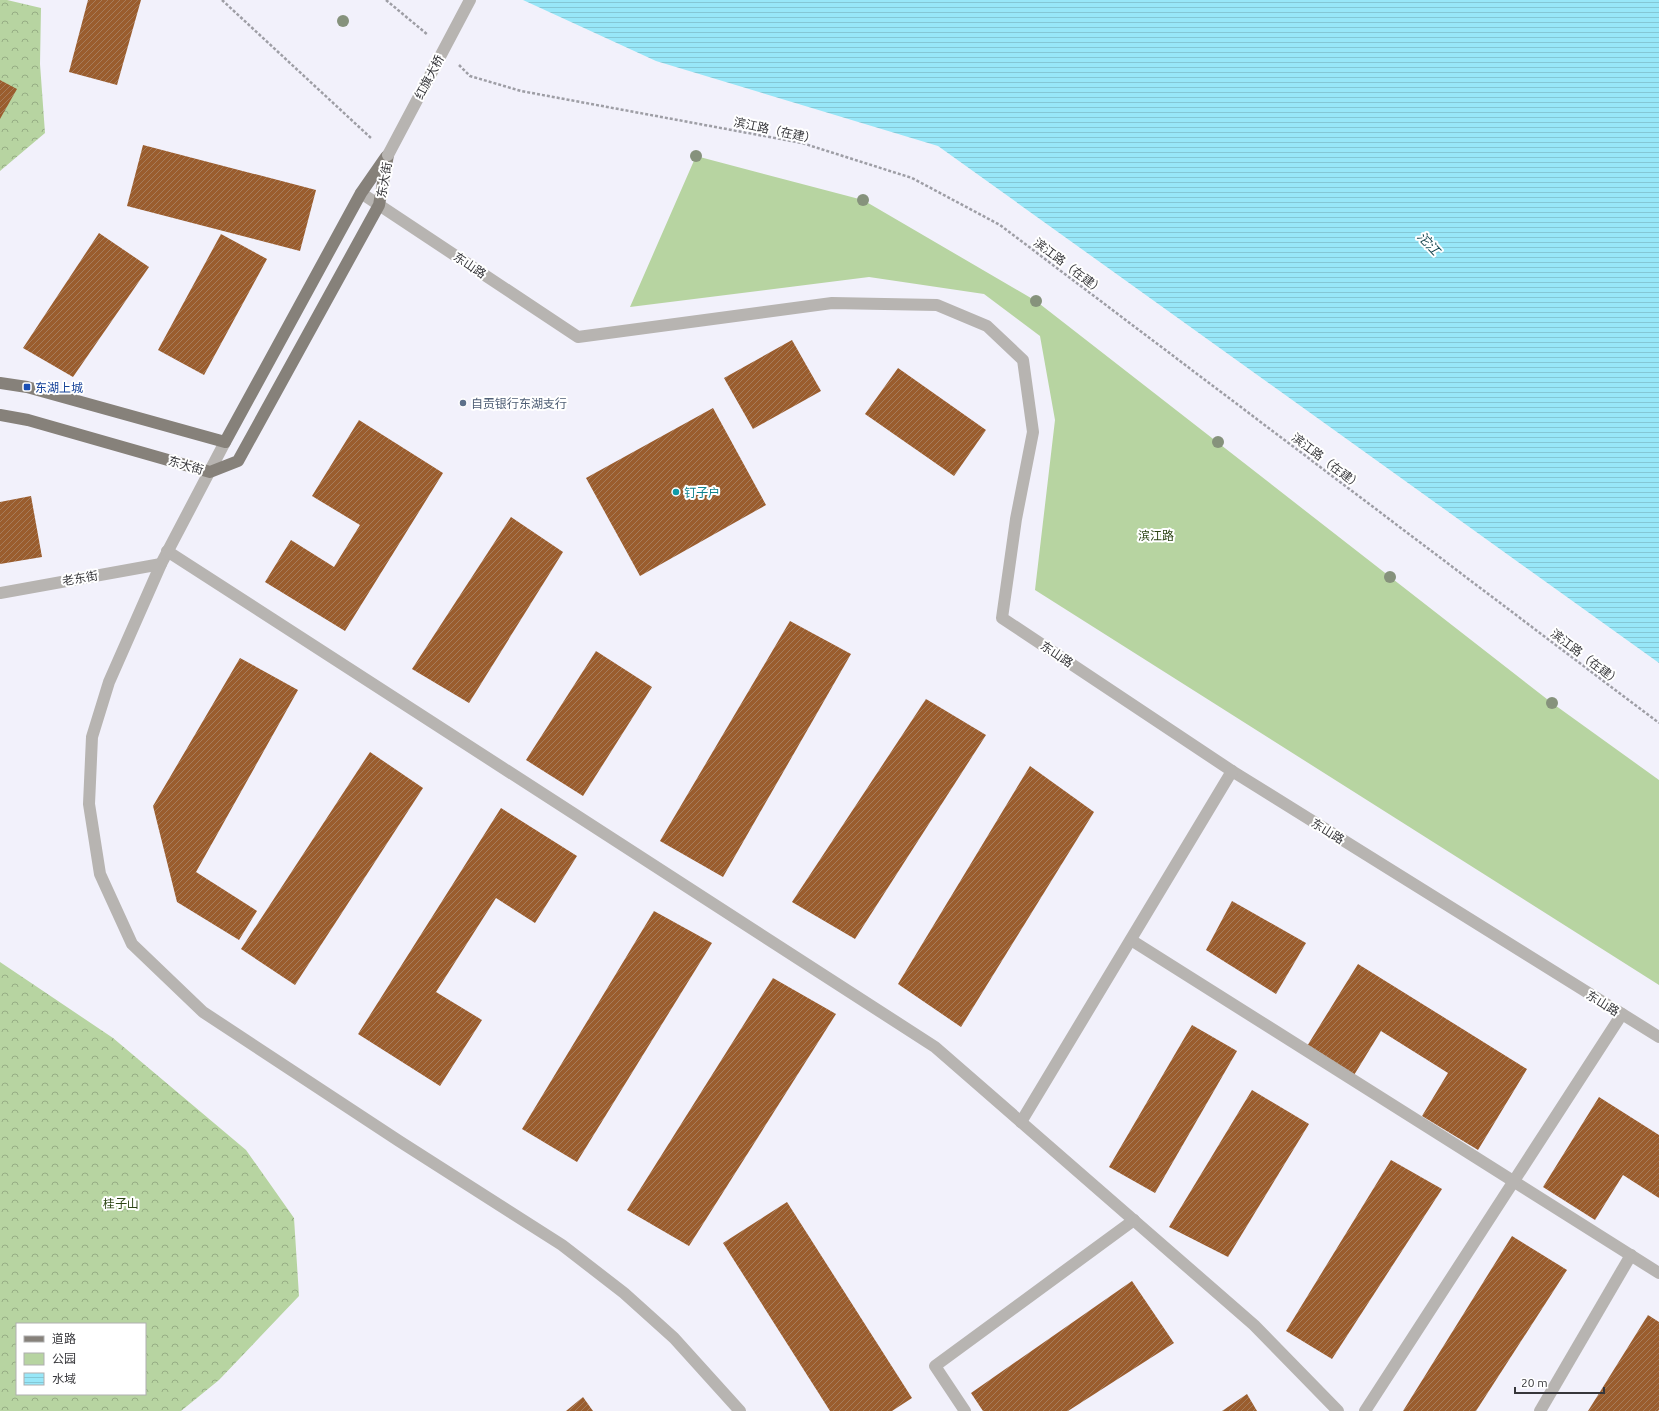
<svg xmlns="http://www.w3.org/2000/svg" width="1659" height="1411" font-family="Ubuntu,'Noto Sans SC',sans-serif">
<defs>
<pattern id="forest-crowns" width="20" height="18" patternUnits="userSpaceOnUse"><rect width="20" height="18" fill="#b7d4a1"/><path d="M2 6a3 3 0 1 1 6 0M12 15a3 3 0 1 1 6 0" fill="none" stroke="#96ad84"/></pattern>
<pattern id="water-rules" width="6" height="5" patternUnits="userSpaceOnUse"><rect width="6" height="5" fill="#98e7f8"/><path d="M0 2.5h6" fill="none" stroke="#84c7d5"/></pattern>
<pattern id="building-hatch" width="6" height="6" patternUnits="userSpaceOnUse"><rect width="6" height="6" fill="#9a5d2e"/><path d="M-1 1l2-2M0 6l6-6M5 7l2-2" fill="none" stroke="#a67c5b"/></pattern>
</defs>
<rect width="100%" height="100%" fill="#f2f1fb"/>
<polygon fill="#b7d4a1" points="696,156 863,200 1036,301 1552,703 1659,780 1659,985 1035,590 1055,420 1040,336 984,294 869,277 630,307"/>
<g fill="url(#forest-crowns)" fill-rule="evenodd">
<polygon points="0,0 7,0 41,8 40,64 45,133 0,171"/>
<path d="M0,962L113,1038L246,1150L294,1218L299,1296L219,1380L181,1411H0ZM17,1324H145V1394H17Z"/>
</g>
<polygon fill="url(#water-rules)" points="523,0 1659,0 1659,663 938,146 656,61"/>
<g fill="url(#building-hatch)">
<polygon points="88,0 141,0 117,85 69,72"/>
<polygon points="0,80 17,89 0,119"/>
<polygon points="143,145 316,190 300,251 127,206"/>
<polygon points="99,233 149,267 73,377 23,348"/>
<polygon points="221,234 267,259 204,375 158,350"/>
<polygon points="792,340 821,391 753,429 724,378"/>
<polygon points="898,368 986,430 954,476 865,414"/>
<polygon points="713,408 766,505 640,576 586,478"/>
<polygon points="359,420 443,473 345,631 265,582 291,540 334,567 360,525 312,496"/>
<polygon points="31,496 42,557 0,564 0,502"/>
<polygon points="511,517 563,552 469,703 412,669"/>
<polygon points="790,621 851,654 723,877 660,841"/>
<polygon points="596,651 652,687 583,796 526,760"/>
<polygon points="240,658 298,690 196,872 257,911 239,940 177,902 153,806"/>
<polygon points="926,699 986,735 855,939 792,902"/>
<polygon points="370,752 423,788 295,985 241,949"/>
<polygon points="1030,766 1094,812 961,1027 898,984"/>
<polygon points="501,808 577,856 535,923 496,898 436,992 482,1020 440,1086 358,1034"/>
<polygon points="1232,901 1306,943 1276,994 1206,950"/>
<polygon points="654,911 712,943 577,1162 522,1129"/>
<polygon points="1358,964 1527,1069 1478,1150 1422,1116 1448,1073 1381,1031 1351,1080 1304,1051"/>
<polygon points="773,978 836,1014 689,1246 627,1210"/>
<polygon points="1192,1025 1237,1051 1155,1193 1109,1167"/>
<polygon points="1252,1090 1309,1124 1228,1257 1169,1227"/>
<polygon points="1599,1097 1659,1135 1659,1198 1623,1175 1595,1220 1543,1187"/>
<polygon points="1391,1160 1442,1189 1332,1359 1286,1331"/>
<polygon points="787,1202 912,1398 892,1411 830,1411 723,1243"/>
<polygon points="1512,1236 1567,1270 1476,1411 1403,1411"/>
<polygon points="1132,1281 1174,1343 1068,1411 983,1411 971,1393"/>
<polygon points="1648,1315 1659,1322 1659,1410 1658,1411 1588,1411"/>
<polygon points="1247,1394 1257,1411 1222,1411"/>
<polygon points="583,1397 593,1411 566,1411"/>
</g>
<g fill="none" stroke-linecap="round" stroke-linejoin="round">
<g stroke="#9e9ea5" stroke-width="2.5" stroke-dasharray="3 2" stroke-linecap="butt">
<polyline points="222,0 372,139"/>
<polyline points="386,0 428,35"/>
<polyline points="459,65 470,76 521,91 802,143 912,178 1000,225 1659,723"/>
</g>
<g stroke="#b7b4b1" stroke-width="12">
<polyline points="361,193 578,337 832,303 937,305 987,326 1023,360 1033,432 1016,519 1002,618 1232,771 1659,1037"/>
<polyline points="225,442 161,564 109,682 92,737 89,804 100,874 132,944 203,1012 399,1141 562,1245 624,1293 674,1338 740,1411"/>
<polyline points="167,551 935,1047 1254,1325 1338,1411"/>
<polyline points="0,593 161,564"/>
<polyline points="1131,940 1659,1273"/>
<polyline points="1021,1122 1232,771"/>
<polyline points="965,1411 935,1366 1134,1220"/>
<polyline points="1365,1411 1622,1014"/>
<polyline points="1540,1411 1631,1255"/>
</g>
<g stroke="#86817a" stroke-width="12">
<polyline points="0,383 27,387 225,442 361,193 386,157"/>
<polyline points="0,415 28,420 210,472 238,461 379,205 388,155"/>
</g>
<polyline stroke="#b7b4b1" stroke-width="12" points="388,155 470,0"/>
</g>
<g fill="#86927c">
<circle cx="343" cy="21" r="6"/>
<circle cx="696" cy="156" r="6"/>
<circle cx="863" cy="200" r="6"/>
<circle cx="1036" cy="301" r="6"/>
<circle cx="1218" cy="442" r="6"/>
<circle cx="1390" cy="577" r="6"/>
<circle cx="1552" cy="703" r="6"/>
</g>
<rect fill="#1a4fb4" stroke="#fff" stroke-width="1.5" x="23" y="383" width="8" height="8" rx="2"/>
<circle fill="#5c6f8a" stroke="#fff" stroke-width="1.5" cx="463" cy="403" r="4"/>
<circle fill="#0f9aa8" stroke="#fff" stroke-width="1.5" cx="676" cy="492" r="4"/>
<g text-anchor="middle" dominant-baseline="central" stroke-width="4" stroke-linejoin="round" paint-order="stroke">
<g font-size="12" fill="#36363a" stroke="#fff">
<text transform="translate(429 77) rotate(-62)">红旗大桥</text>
<text transform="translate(775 130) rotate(12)">滨江路（在建）</text>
<text transform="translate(384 180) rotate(-80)">东大街</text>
<text transform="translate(470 265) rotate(34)">东山路</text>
<text transform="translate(1069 266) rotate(37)">滨江路（在建）</text>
<text transform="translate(1327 461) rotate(37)">滨江路（在建）</text>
<text transform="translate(186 465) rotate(16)">东大街</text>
<text transform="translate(80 578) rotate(-10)">老东街</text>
<text transform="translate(1057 654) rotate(34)">东山路</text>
<text transform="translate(1586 657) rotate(37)">滨江路（在建）</text>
<text transform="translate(1328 831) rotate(32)">东山路</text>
<text transform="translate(1603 1003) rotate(32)">东山路</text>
</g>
<g font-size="12" fill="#164399" stroke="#fff" text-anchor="start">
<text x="35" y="387">东湖上城</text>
</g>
<g font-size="12" fill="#4e5e75" stroke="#fff" text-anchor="start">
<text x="471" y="403">自贡银行东湖支行</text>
</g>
<g font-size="12" fill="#0d838f" stroke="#fff" text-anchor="start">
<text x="684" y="492">钉子户</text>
</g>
<g font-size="12" fill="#2d4515" stroke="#fff">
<text x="1156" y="535">滨江路</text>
<text x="121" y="1203">桂子山</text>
</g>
<g font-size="13" font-style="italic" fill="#15454e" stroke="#fff">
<text transform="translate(1429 243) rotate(47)">沱江</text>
</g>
</g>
<rect x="16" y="1323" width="130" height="72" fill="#ffffff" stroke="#afafb0"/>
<rect x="24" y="1336" width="20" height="6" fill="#86817a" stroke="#afafb0"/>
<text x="52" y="1343" font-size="12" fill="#36363a">道路</text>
<rect x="24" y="1353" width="20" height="12" fill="#b7d4a1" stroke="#afafb0"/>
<text x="52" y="1363" font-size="12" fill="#36363a">公园</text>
<rect x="24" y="1373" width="20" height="12" fill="url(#water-rules)" stroke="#afafb0"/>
<text x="52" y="1383" font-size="12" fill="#36363a">水域</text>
<path d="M1515 1387v6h89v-6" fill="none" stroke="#36363a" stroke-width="2"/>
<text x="1521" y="1387" font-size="12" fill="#36363a" stroke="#ffffff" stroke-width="3" paint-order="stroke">20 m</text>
</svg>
